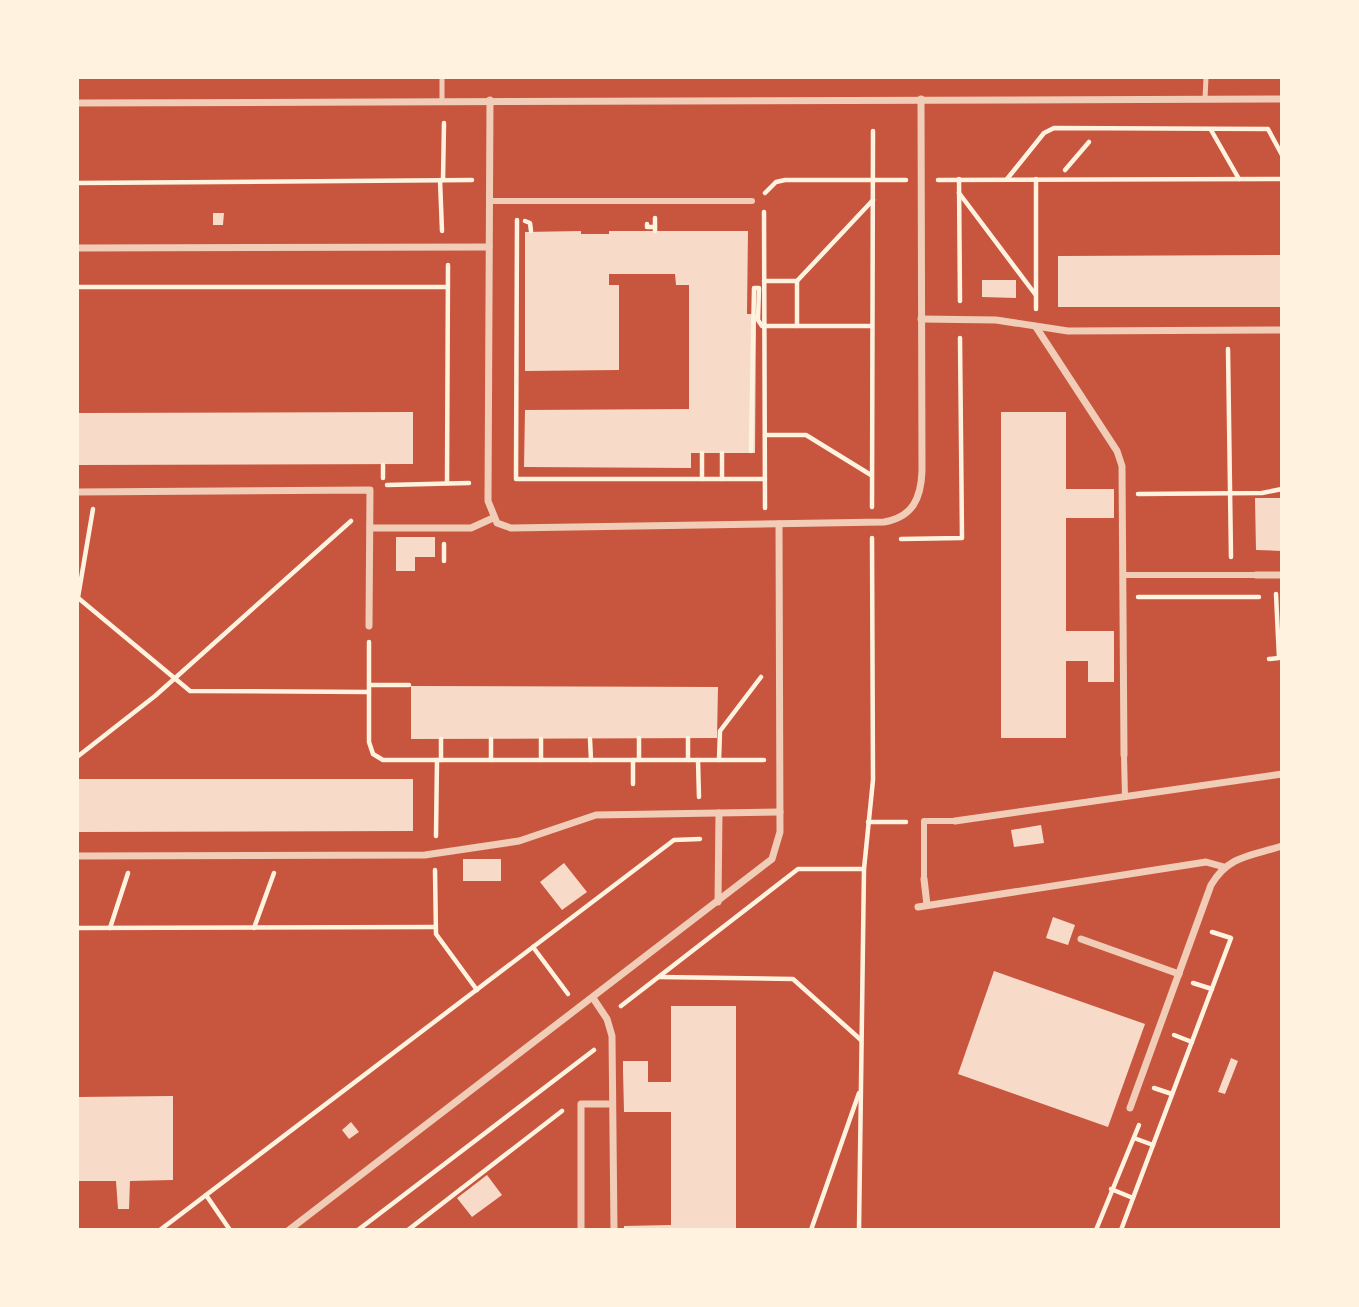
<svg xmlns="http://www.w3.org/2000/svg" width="1359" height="1307" font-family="'IBM Plex Sans',sans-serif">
<rect width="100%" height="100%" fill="#c8553d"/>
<g fill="#f7dbc8">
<polygon points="213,213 224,213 223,225 213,225"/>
<polygon points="581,231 581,234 609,234 609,231 748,231 747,314 756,314 755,453 691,453 691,468 524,467 525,410 689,409 689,285 676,285 675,274 609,274 609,285 619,285 619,370 525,371 525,232"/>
<polygon points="1282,255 1282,307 1058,307 1058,256"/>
<polygon points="982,280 1016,280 1016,298 982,297"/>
<polygon points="413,412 413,464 77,465 77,413"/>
<polygon points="1001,412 1066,412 1066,489 1114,489 1114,518 1066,518 1066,631 1114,631 1114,682 1088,682 1088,661 1066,661 1066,738 1001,738"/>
<polygon points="1255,498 1282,498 1282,551 1256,550"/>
<polygon points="396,537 435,537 435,557 415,557 415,571 396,571"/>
<polygon points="411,686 718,687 717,738 411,739"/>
<polygon points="77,779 413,779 413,831 77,832"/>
<polygon points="1041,825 1044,843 1014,847 1011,830"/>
<rect x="463" y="859" width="38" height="22"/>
<polygon points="564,863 587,892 562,910 540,882"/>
<polygon points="1053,917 1075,925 1068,945 1046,938"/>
<polygon points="994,971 1145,1024 1108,1127 958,1074"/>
<polygon points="671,1006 736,1006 736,1230 624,1230 624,1226 671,1225 671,1112 624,1112 623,1070 623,1061 648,1061 648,1082 671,1082"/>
<polygon points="1231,1058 1238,1061 1225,1094 1218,1092"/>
<polygon points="173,1096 173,1180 130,1181 129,1209 118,1209 116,1181 77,1181 77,1097"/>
<polygon points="351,1122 359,1132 349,1139 342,1130"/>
<polygon points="487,1175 502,1195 472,1217 457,1198"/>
</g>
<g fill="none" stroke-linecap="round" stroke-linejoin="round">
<g stroke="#fff3e0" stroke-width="4.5">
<polyline points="1211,130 1239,179"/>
<polyline points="1065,170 1089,142"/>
<polyline points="959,179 960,301"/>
<polyline points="1007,179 1044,133 1054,128 1268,129 1282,155"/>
<polyline points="1036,179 1036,309"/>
<polyline points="440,180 442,231"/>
<polyline points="443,180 444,123"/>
<polyline points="938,180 1282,179"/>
<polyline points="77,183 472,180"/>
<polyline points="765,193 776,182 785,180 906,180"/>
<polyline points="959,193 1035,294"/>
<polyline points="764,212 765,508"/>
<polyline points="655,218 655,231"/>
<polyline points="517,220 516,479 765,479"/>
<polyline points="525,221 530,223 531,231"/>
<polyline points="647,224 647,227 655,227"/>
<polyline points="764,281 797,281 797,326"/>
<polyline points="797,281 873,200"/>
<polyline points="77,287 448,287"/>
<polyline points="1228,349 1231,557"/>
<polyline points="765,435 806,435 871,475"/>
<polyline points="751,451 754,288 759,288 758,320 762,326 871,326"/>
<polyline points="383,465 383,478"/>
<polyline points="702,479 702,453"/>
<polyline points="722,479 722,453"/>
<polyline points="447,483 448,265"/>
<polyline points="387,485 469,483"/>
<polyline points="1138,494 1262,493 1282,489"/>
<polyline points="872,507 873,131"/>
<polyline points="901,539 962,538 960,338"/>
<polyline points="444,561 444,544"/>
<polyline points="77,597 190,691 369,692"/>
<polyline points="78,597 93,509"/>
<polyline points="1138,597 1259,597"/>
<polyline points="369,642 369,742 373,754 383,760 764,760"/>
<polyline points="1269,659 1279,658 1276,594"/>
<polyline points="369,685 409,685"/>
<polyline points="688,738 688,760"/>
<polyline points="541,739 541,760"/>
<polyline points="590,739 591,760"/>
<polyline points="77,757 155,696 351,521"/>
<polyline points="441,760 441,739"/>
<polyline points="491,760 491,739"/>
<polyline points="633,760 633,784"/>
<polyline points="639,760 639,738"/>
<polyline points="698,760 699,797"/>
<polyline points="719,760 720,731 761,677"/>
<polyline points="868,822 906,822"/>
<polyline points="436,836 437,760"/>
<polyline points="435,870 436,934 477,990"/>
<polyline points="77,928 435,927"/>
<polyline points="110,928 128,873"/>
<polyline points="254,928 274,873"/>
<polyline points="533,947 568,994"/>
<polyline points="659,977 793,979 861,1040"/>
<polyline points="1193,983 1212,989"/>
<polyline points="621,1006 798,869 864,869"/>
<polyline points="1174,1035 1192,1042"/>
<polyline points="1154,1088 1172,1094"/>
<polyline points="1134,1138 1153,1145"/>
<polyline points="1111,1189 1133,1198"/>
<polyline points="206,1195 230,1230"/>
<polyline points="160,1230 674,840 700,839"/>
<polyline points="358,1230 594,1050"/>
<polyline points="408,1230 562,1111"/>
<polyline points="811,1230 859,1093"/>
<polyline points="859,1230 864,869 873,780 872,538"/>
<polyline points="1096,1230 1139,1125"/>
<polyline points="1121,1230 1231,938 1212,932"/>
</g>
<g stroke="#f1ccb7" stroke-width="5">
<polyline points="442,77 442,100"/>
<polyline points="1205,99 1206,77"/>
</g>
<g stroke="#f1ccb7" stroke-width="6">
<polyline points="489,201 752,201"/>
<polyline points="1124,575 1256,575"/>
<polyline points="1124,755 1125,797"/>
<polyline points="924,879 924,821 955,821"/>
</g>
<g stroke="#f1ccb7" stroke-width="7">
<path d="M490,100L488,501L497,523L511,528L884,522C913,517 921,498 922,471L921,99"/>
<polyline points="77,103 1282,99"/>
<polyline points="77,248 489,247"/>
<polyline points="921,319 996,320 1068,331 1282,330"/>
<polyline points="1036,327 1117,451 1122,466 1124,755"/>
<polyline points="77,492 370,490 369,626"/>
<polyline points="370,528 471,528 493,518"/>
<polyline points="1256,575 1282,575"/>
<polyline points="955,821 1282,774"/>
<polyline points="77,856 425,855 519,841 596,815 780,812"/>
<polyline points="924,879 927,905"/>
<polyline points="718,902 719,813"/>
<polyline points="918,907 1206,862 1224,867"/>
<polyline points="1081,939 1179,974"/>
<polyline points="593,998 607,1019 612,1036 614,1230"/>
<path d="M1130,1108L1211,885C1229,855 1251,856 1282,846"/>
<polyline points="289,1230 772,859 780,832 779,524"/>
<polyline points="581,1230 581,1104 612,1104"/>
</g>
</g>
<rect width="1359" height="1307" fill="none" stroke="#fff3e0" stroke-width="158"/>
</svg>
